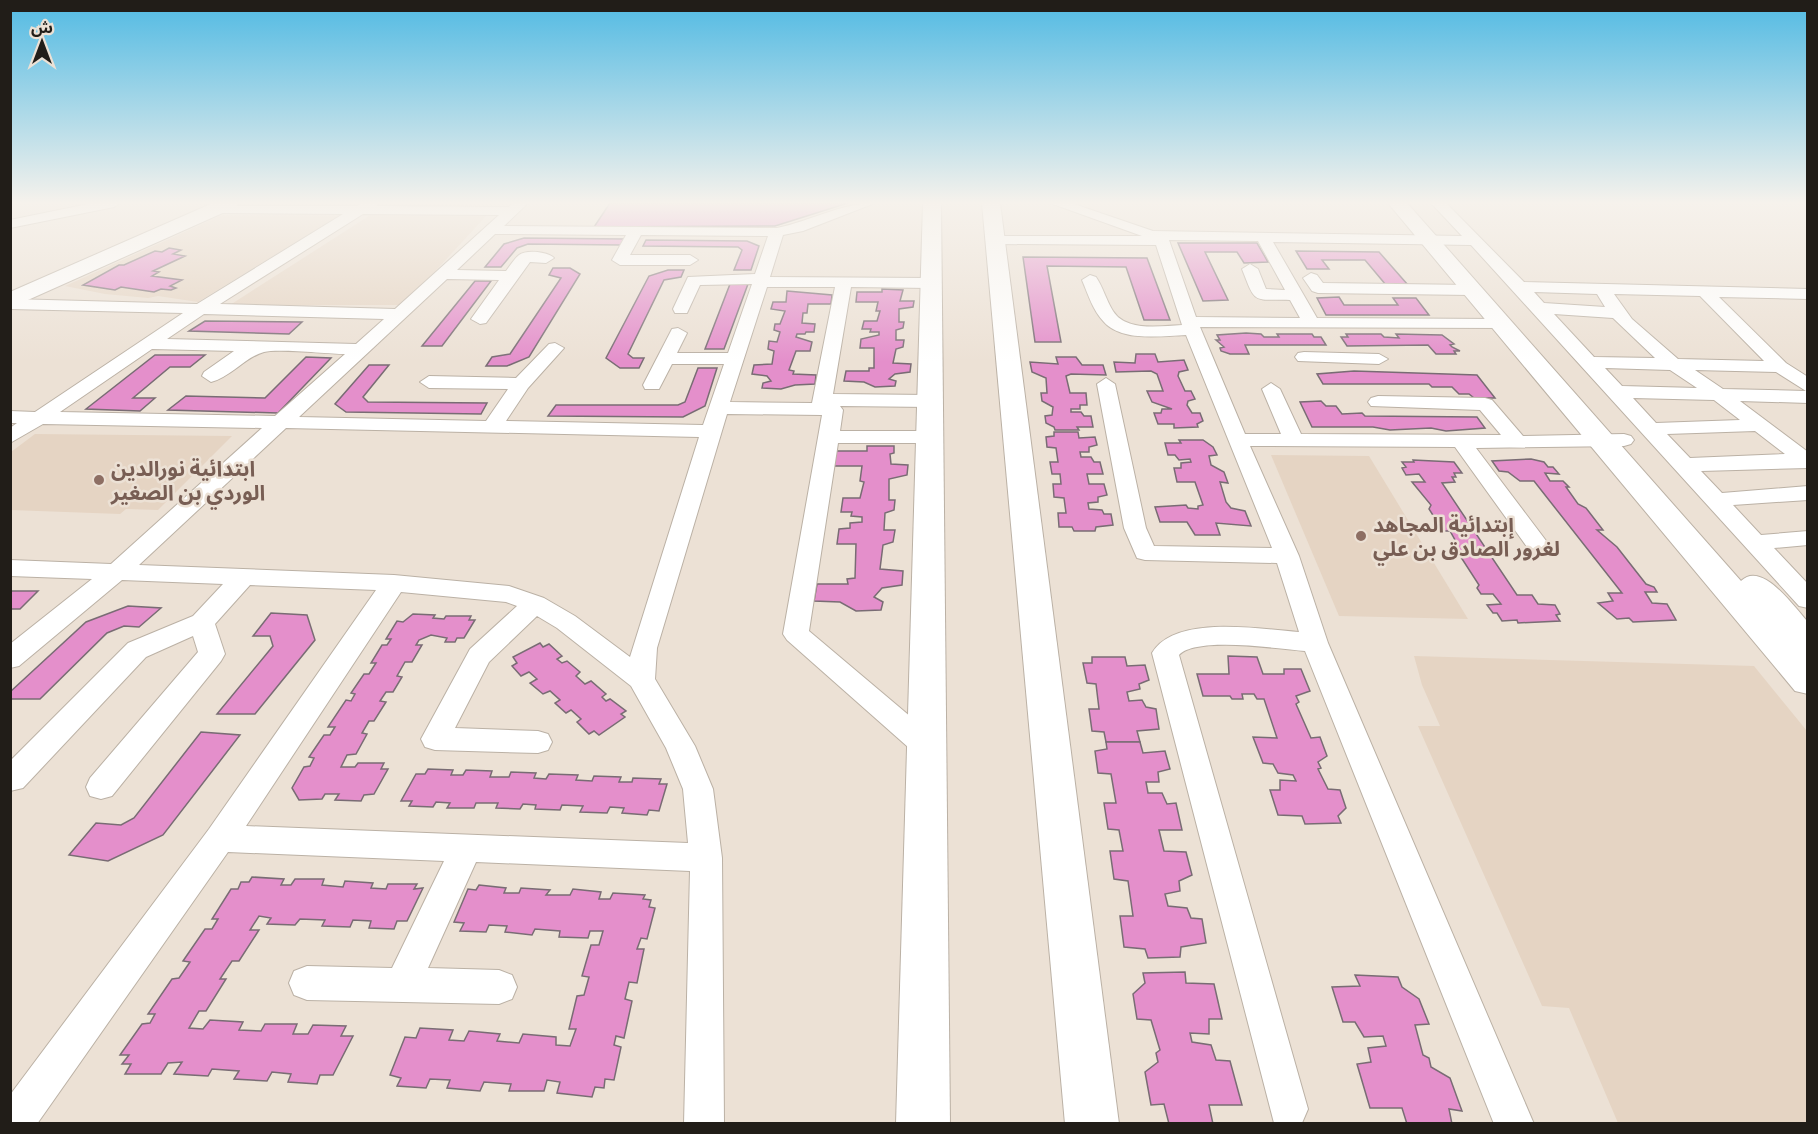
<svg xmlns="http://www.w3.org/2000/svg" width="1818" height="1134" font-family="Poppins,'Noto Sans Arabic',sans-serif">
<rect width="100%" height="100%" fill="#ece1d5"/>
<g fill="#e5d4c3">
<polygon points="342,214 198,302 158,296 148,298 105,294 65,286 222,215"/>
<polygon points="372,214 487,215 404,305 230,305"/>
<polygon points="35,434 232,436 158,510 126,509 120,514 11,510 11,452"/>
<polygon points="1271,455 1369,456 1468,619 1339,616"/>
<polygon points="1414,656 1754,666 1807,731 1807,1123 1618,1123 1569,1008 1542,1006 1418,726 1440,726 1422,685"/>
</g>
<g fill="#e48fcb" stroke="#796c74" stroke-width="1.5">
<polygon points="610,203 848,203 775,226 594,227"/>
<polygon points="524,238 626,239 622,245 528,244 517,248 501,267 485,267 504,244"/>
<polygon points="646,240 747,241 759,246 751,270 734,270 742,250 738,247 643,246"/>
<polygon points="1178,243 1257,243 1268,262 1244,263 1237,252 1205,252 1228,300 1203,301"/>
<polygon points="169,248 181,250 173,254 185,256 153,271 159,272 152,276 182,280 170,286 176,288 171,290 161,289 154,292 121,287 115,290 83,285 119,265 124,265 155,251 162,252"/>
<polygon points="1296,251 1379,252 1408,285 1386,285 1365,260 1322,260 1329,269 1307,269"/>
<polygon points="1023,257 1147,258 1170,320 1144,320 1126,267 1047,266 1061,342 1035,342"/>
<polygon points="553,268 570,268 580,274 529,357 507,366 486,366 492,357 510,354 561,278 549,275"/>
<polygon points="668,270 684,270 681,277 664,280 628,354 633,358 644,358 639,368 620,368 606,358 649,276"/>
<polygon points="475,281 491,281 442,346 422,346"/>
<polygon points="730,284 748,284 724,349 705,349"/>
<polygon points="882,289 903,290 900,301 914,301 913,307 899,309 899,322 904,322 903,328 896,330 896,340 904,340 903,347 896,349 893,363 911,364 910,372 895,374 889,379 896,381 895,386 875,387 864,382 844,381 846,371 869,371 869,368 874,368 874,348 860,348 861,339 879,335 879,332 870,332 871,329 862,329 864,321 877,321 880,311 876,311 878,302 856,302 857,292 882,292"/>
<polygon points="787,291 832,295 831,304 808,304 807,313 803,313 802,323 815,324 814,332 806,332 805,334 797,334 796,337 812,342 810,351 796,351 789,370 794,371 793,374 816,375 815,384 795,385 781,389 762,388 763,383 771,381 767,376 752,374 754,365 772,364 774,351 768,349 769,341 777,342 780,332 774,330 775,324 780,324 785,311 771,309 773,302 786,302"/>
<polygon points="1339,297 1344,305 1398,305 1393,298 1416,298 1429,315 1326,315 1317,298"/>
<polygon points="205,321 302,322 289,334 189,331"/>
<polygon points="1246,333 1261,334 1264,337 1279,337 1277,334 1312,334 1314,337 1321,337 1326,345 1245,345 1249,354 1230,354 1221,351 1220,348 1224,347 1216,340 1220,340 1217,335"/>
<polygon points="1346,334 1381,334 1384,337 1399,338 1396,334 1442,335 1454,344 1450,345 1452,347 1460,351 1454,351 1456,354 1436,354 1428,345 1347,346 1341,337 1348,337"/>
<polygon points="1136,354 1155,354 1158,362 1184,360 1188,370 1179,372 1178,376 1185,391 1191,391 1195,399 1188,401 1187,405 1192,413 1200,413 1203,421 1197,424 1198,427 1174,428 1174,424 1158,424 1154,413 1161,413 1162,409 1172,409 1152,402 1147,391 1163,391 1157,374 1151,371 1116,372 1114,362 1135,363"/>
<polygon points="155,355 205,355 190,367 170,367 133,398 155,398 140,411 86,409"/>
<polygon points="306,357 331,358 278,413 168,410 186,396 265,398"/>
<polygon points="1056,357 1076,357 1082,365 1103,365 1106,375 1071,374 1066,376 1070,393 1086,393 1087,405 1080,405 1080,409 1071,409 1071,412 1081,412 1084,416 1091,416 1093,427 1077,427 1079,430 1055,430 1054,427 1046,423 1045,416 1052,415 1053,407 1042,401 1041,393 1047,393 1046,378 1032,372 1030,362 1058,364"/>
<polygon points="369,365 389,365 363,397 368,402 487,403 481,414 346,412 335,404"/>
<polygon points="698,368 717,368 705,406 683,417 548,416 556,405 678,405 685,402"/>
<polygon points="1354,371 1477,375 1495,398 1474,398 1469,394 1459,394 1452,387 1432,387 1429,384 1323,384 1317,374"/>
<polygon points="1321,401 1326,406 1336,406 1342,414 1362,413 1365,416 1477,417 1485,428 1446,431 1431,428 1390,430 1373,427 1312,427 1300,402"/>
<polygon points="1054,432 1078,432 1079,438 1095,437 1097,445 1089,447 1089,452 1080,452 1081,457 1091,457 1094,462 1100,462 1103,474 1087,474 1089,484 1104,484 1107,495 1098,497 1098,502 1088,503 1089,509 1102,510 1104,514 1111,514 1113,525 1096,527 1095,531 1074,531 1072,527 1059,527 1058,513 1066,513 1064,498 1054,497 1053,484 1061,484 1060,474 1052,474 1050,462 1058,462 1056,448 1047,447 1046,437 1054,436"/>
<polygon points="1179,440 1203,440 1213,447 1217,455 1209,456 1211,465 1224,472 1228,483 1220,482 1226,502 1231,508 1245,511 1251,526 1216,523 1220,535 1195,535 1187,522 1160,522 1155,507 1186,505 1188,508 1198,509 1198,506 1203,505 1195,482 1177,482 1174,468 1181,468 1181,463 1191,462 1190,459 1179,460 1175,455 1168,455 1165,443 1181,443"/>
<polygon points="867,446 894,446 894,453 890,454 891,464 908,465 907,475 889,479 889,500 895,500 894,510 885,513 884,530 895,530 893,542 883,545 880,569 903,571 902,585 882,588 874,597 883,602 881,610 856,611 840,602 814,601 817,584 848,584 847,579 855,578 856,544 837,544 839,529 850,528 850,523 862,522 862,517 851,516 852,512 841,512 843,498 860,498 864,482 860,481 862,466 833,466 836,451 867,451"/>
<polygon points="1531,459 1544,462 1548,467 1553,467 1559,474 1545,473 1550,481 1563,481 1569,487 1566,487 1578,504 1586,508 1603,530 1597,530 1617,547 1646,584 1654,587 1657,592 1645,592 1652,603 1667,604 1676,620 1633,622 1629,618 1617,619 1598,603 1613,601 1608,593 1622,593 1534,481 1520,481 1508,472 1499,471 1492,461"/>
<polygon points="1413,460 1454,462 1462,473 1454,473 1456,477 1452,477 1455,482 1442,483 1517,595 1532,595 1538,604 1555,605 1560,614 1556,615 1560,621 1518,623 1517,620 1502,621 1497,613 1493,613 1487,605 1501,604 1493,594 1481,594 1477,588 1479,585 1455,548 1455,540 1450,531 1443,531 1429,509 1431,505 1412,482 1425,482 1419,474 1406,475 1402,468 1406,467 1402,462 1414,462"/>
<polygon points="10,591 38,591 20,609 10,609"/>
<polygon points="128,606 161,608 139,627 124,626 107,633 40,699 10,699 10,692 86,622"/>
<polygon points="271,613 307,615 315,640 255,714 217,714 273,646 270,636 253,636"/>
<polygon points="413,614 435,615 433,618 444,619 446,616 471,616 469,620 475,620 464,638 457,638 455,642 445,642 447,638 431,635 419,640 416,645 422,645 412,662 405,662 397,676 402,677 393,692 386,692 380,701 386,702 374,721 369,721 362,733 367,734 356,754 347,755 341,767 355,767 358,763 384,763 381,769 388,769 374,794 364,795 361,801 335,800 339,794 325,794 322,799 299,800 292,788 304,767 310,766 314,758 309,757 324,735 330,735 335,727 328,727 346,700 351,701 355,694 351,693 364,674 369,674 376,663 371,663 382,645 387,645 391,639 386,639 397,621 403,622"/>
<polygon points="540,643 543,647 549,644 562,656 557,659 562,663 567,661 580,672 576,676 585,684 591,681 606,694 602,697 606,701 610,699 626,711 621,714 625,717 599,735 594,731 589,734 577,722 581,719 571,710 566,713 555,703 560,700 550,691 543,694 530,683 537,679 529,672 521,676 512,666 517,663 513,657"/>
<polygon points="1228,656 1257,657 1263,674 1284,674 1284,669 1301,669 1310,691 1296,696 1299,702 1296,704 1311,738 1320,737 1327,756 1318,762 1321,768 1318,769 1328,789 1340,790 1346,808 1338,816 1341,823 1305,824 1302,816 1278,815 1270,790 1280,790 1280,780 1296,781 1293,775 1278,773 1273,764 1263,763 1253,737 1277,738 1264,699 1257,699 1254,694 1242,694 1243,699 1232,699 1230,696 1203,696 1197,674 1229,674"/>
<polygon points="1092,657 1125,657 1127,666 1145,665 1149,680 1139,684 1140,689 1127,692 1129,701 1142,700 1146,707 1156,709 1159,729 1137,731 1140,742 1106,742 1104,732 1092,731 1089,709 1099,709 1096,684 1087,683 1083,663 1092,663"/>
<polygon points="201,732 240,735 163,835 108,861 69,855 96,823 121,825 134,818"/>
<polygon points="1106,742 1140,742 1143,753 1165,751 1170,769 1158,772 1159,782 1146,782 1148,793 1162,793 1167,804 1176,803 1182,830 1159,830 1164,851 1186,852 1192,875 1179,881 1180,891 1165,894 1168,906 1187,908 1191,918 1202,919 1206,943 1181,947 1180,957 1148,958 1145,949 1124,947 1120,916 1133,916 1128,881 1114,879 1110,851 1123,851 1119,830 1108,829 1104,803 1116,803 1111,774 1098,773 1095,751 1107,749"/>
<polygon points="428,769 453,770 451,775 463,775 466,770 492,771 490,777 509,777 511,772 536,773 534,778 546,779 549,774 578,775 576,780 592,781 594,776 621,777 619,782 632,782 633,778 661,779 659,784 667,784 659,811 649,810 647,815 622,813 624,808 610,807 607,813 580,812 583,806 562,805 560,810 535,809 536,805 523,804 520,809 496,808 498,803 476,803 474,808 447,808 450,803 436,802 433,807 409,806 412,801 401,801 416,774 425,774"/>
<polygon points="252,877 284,879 281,885 291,885 295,879 324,879 322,885 343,887 345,881 373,883 371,888 386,889 388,884 417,884 414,889 423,888 407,921 397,921 394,929 369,928 371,921 353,920 350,927 322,926 325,920 300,919 295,925 267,924 271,918 259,916 250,930 259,930 239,961 232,961 220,979 226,979 206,1011 199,1011 189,1028 203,1029 210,1020 243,1022 239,1030 261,1031 265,1024 297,1024 293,1034 308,1034 313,1025 346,1026 341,1036 353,1036 333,1075 320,1075 317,1084 288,1082 291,1074 272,1072 267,1081 234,1079 239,1071 212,1069 208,1076 174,1074 182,1062 168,1063 161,1074 125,1074 131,1064 122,1064 129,1055 120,1055 142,1024 150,1023 155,1014 148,1014 172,979 179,978 190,962 183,961 205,929 212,929 218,919 212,919 231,889 238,889 241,882 249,882"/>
<polygon points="479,885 506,888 504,893 519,893 521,888 550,890 546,895 570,895 573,889 601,892 599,899 610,899 613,893 645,895 643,899 651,900 649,907 655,908 647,939 641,938 637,949 644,949 637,983 629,982 625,999 632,1001 624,1038 616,1036 614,1045 621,1047 614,1080 605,1079 604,1088 595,1087 592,1097 557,1093 560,1082 547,1080 544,1091 509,1091 511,1084 484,1082 480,1091 447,1088 450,1080 430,1079 426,1088 397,1086 401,1078 390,1075 405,1037 416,1038 420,1028 453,1030 449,1040 464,1041 469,1031 500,1034 497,1041 519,1043 523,1034 556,1037 556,1045 570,1046 576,1029 569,1029 577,996 584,995 589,977 582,976 591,945 599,945 603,931 590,931 588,938 559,937 560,931 535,929 532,935 505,932 507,926 489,925 486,932 460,931 464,923 454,922 468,889 476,890"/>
<polygon points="1185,972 1186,983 1214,984 1222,1019 1209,1019 1209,1034 1190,1033 1192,1042 1211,1045 1216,1060 1230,1061 1242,1105 1209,1105 1213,1124 1169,1124 1164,1104 1151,1105 1145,1072 1158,1062 1156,1053 1160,1050 1151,1020 1137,1019 1133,994 1145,983 1143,973"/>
<polygon points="1355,975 1398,977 1402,987 1419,999 1429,1024 1415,1025 1423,1055 1429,1058 1431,1067 1450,1078 1462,1111 1449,1109 1452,1124 1407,1124 1402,1108 1370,1108 1357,1064 1371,1062 1368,1048 1386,1046 1383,1036 1364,1037 1355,1022 1343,1022 1332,987 1360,986"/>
</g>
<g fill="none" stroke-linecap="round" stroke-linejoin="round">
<g stroke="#bbb1a5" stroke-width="2">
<g id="street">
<polygon points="93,203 121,203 114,207 10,228 10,220"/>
<path d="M361,203H378L376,206L509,207L513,203H528L504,226L777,228C811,221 841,203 875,203L803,231L783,235L770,277L931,278L939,283L931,288L851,287L833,394L930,395L940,401L930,407L840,406L843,410L840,431H930L937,433L940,437L937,441L930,443H838L809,631L937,739L942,747L937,755L927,758L917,755L787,640L783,634L822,415L727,414L657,648L655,679L695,746L713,789L722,858L724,1124H684L690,871L476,862L428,968L499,970L512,975L517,987L512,999L499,1004L307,1000L294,995L289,983L294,971L307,966L392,968L444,861L228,852L37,1124H10V1095L209,829L376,590L250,585L215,624L225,654L221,661L112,796L101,799L90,796L86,787L90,778L198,652L193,636L146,657L23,788L10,791V761L128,643L193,616L223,584L122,580L19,666L10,668V644L92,579L10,576V560L111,564L262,428L43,424L10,443V428L17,423H10V411L35,412L183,313L10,309V299L197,304L343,214L216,213L211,212V206H357ZM363,214L499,215L395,309L220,304ZM495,234L626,235L612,260L620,265H690L698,260L690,255H630L641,235L768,236L755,274L688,277L673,309L675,313H687L700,285L752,284L728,353H677L687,333L678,328L672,329L643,385L645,389H659L672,364H724L703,425L506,421L528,388L564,348L555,343L549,344L516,378L429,376L420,382L429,388L508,389L486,421L299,417L447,279L499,280L471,319L480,324L486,323L530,262L546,263L554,258C548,252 527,249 519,255C514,259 510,266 506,271L457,270ZM767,287H835L812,403L730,402ZM204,314L384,319L356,344L167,339ZM152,349L234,351L204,372L202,376L211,382C231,377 245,357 264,352C278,348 328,354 345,354L275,416L60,412ZM286,428L699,437L630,657L575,616L544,598L509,586L394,575L139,565ZM401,592L506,602L517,606L470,649L421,739L425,747L435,750L538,753L548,750L552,742L548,734L538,731L455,728L489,662L537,616L557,628L631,686L666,748L683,789L688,843L246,826Z"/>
<path d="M1050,203H1071L1153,231L1462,236L1431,203H1446L1524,282L1808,289V299L1719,297L1786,363L1808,377V403L1740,401L1808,452V468L1701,471L1722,493L1808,486V500L1733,505L1761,535L1808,531V545L1774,548L1808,584V608L1799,606L1471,245L1273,242L1317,318L1500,319L1506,320L1509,324L1506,328L1200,327L1245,434H1281L1262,389L1271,383L1280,389L1301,434L1501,435L1480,410L1371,406L1368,402L1371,398L1378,396L1485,398L1492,400L1523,436L1624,434L1631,436L1634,440L1631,444L1624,446L1476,448L1547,542L1543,547L1535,549L1527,547L1455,447L1250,446L1299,556L1328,643L1534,1124H1494L1305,651C1279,649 1197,636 1179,655L1308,1109L1302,1123H1274L1152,653C1175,614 1259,629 1299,632L1277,563L1145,560L1137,558L1124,528L1097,384L1106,378L1115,384L1146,528L1154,546L1272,548L1186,335C1162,336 1122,342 1104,322C1093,311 1088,294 1082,280L1090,275L1096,277C1103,287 1106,300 1113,311C1126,332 1161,326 1182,325L1156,245L997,244L990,240L997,236H1142ZM1169,240L1258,241L1285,290L1266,289L1258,269L1250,264L1242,269C1256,305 1252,299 1290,300L1300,318L1196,317ZM1534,292L1597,294L1605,307L1544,303ZM1614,294L1700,296L1764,361L1678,359L1632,319ZM1554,314L1613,318L1655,358L1594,357ZM1605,368L1670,370L1697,388L1622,386ZM1695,370L1776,372L1806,391L1723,389ZM1633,398L1714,400L1740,420L1656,423ZM1755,431L1785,454L1690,458L1667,434Z"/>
<polygon points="1311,273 1317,275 1323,283 1471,285 1479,290 1471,295 1318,293 1312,291 1303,278"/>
<polygon points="1304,352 1379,354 1388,359 1379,364 1298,361 1295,357 1298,353"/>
</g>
</g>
<g stroke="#bbb1a5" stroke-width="2">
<g id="secondary">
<polygon points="213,203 238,203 236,207 10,308 10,292"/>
<polygon points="923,203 941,203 950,1124 896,1124"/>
<polygon points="982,203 1000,203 1119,1124 1065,1124"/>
<path d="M1388,203H1407L1741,581C1762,560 1794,607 1808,622V694L1795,691Z"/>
</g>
</g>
<use href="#street" fill="#fff" fill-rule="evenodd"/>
<use href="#secondary" fill="#fff" fill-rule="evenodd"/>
</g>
<linearGradient id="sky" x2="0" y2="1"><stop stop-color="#51bae3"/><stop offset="0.56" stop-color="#f6f2ec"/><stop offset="1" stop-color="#f6f2ec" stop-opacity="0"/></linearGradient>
<rect width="1818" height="362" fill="url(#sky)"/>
<g fill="#8d6e63" stroke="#ece1d5" stroke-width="2">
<circle cx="99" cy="480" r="6"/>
<circle cx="1361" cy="536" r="6"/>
</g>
<g text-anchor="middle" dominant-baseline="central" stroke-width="5" stroke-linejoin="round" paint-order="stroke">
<g font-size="21" font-weight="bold" fill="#785e54" stroke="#ece1d5" text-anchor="start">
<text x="111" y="468">ابتدائية نورالدين<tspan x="111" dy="24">الوردي بن الصغير</tspan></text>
<text x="1373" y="524">إبتدائية المجاهد<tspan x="1373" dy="24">لغرور الصادق بن علي</tspan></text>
</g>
</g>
<rect width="1818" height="1134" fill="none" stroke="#211d18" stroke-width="24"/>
<g transform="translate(42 42)" stroke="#ece1d5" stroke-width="4.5" paint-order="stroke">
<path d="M0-4.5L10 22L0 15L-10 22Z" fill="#211d18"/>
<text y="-9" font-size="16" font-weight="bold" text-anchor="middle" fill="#211d18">ش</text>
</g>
</svg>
